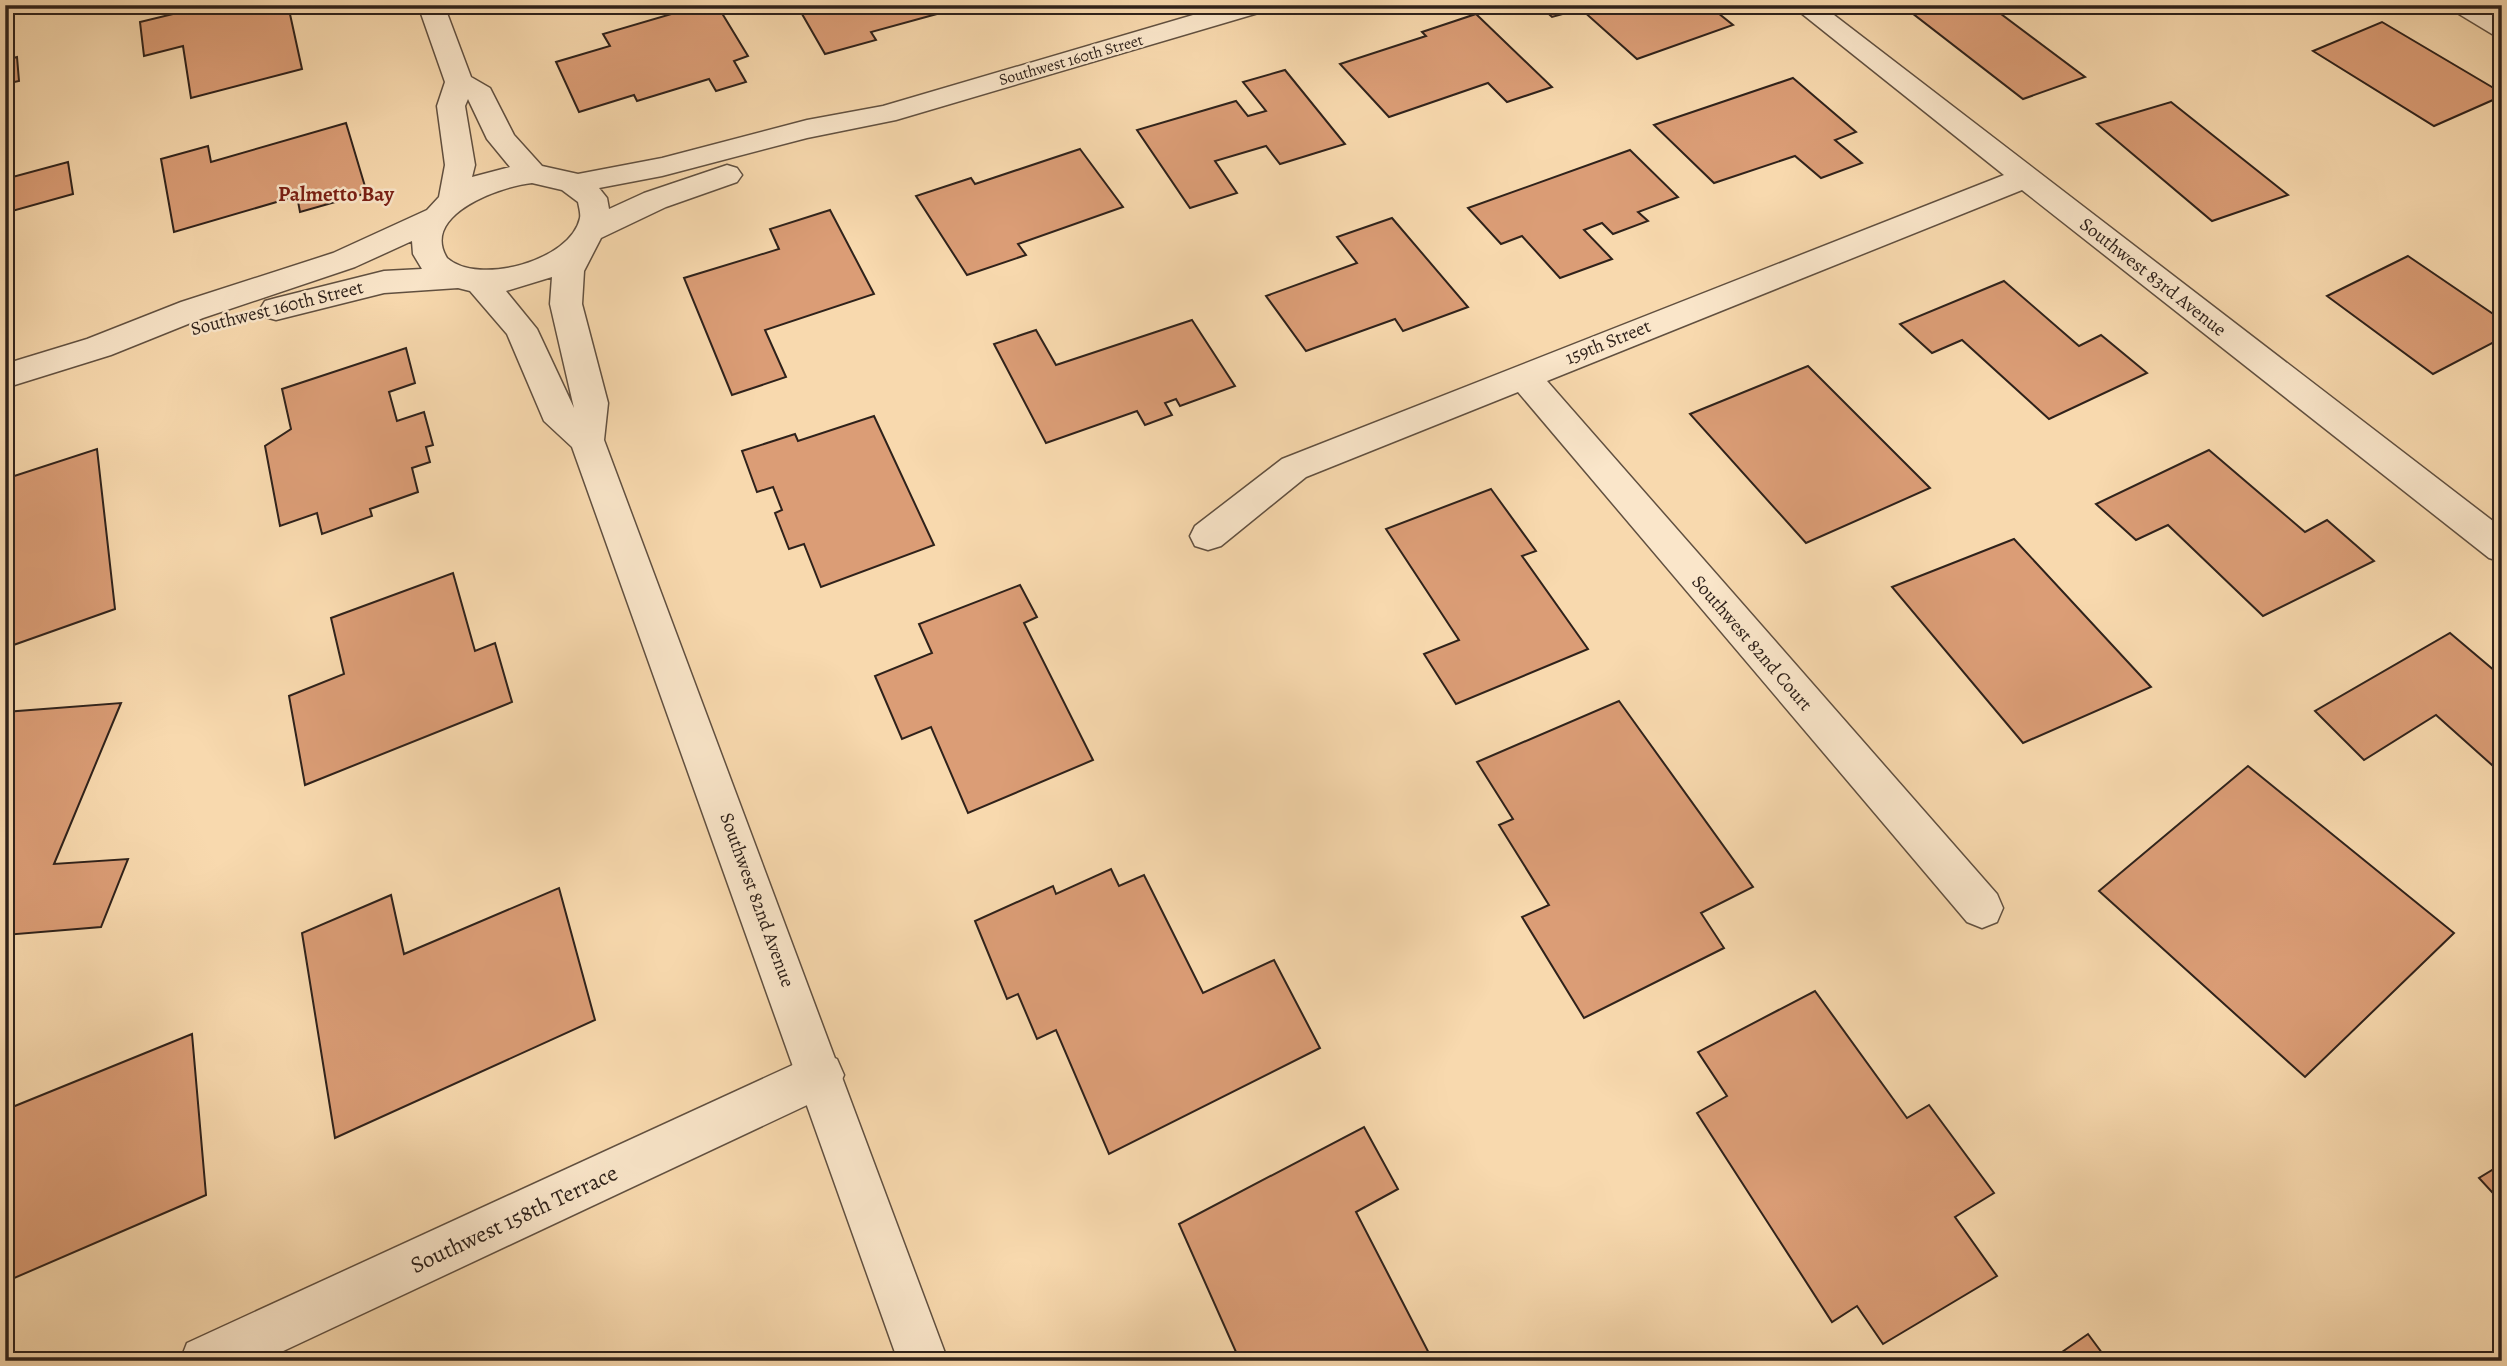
<svg xmlns="http://www.w3.org/2000/svg" width="2507" height="1366" font-family="Alegreya,serif">
<rect width="100%" height="100%" fill="#f8d9ae"/>
<filter id="stains"><feTurbulence type="fractalNoise" baseFrequency=".00286" numOctaves="4"/><feColorMatrix values="0 0 0 0 .2 0 0 0 0 .09 0 0 0 0 .02 0 0 0 .5 -.17"/></filter>
<radialGradient id="worn" r=".72"><stop offset=".6" stop-color="#630" stop-opacity="0"/><stop offset="1" stop-color="#630" stop-opacity=".3"/></radialGradient>
<g fill="#db9d76" stroke="#2f221b" stroke-width="2">
<polygon points="210,5 288,5 302,69 191,98 183,46 144,56 140,22"/>
<polygon points="702,5 717,5 748,56 734,61 746,82 716,91 709,79 637,101 634,95 579,112 556,62 610,46 603,34"/>
<polygon points="804,5 953,5 955,9 871,32 876,40 825,54 798,7"/>
<polygon points="1539,5 1708,5 1733,25 1637,59 1581,9 1552,17"/>
<polygon points="1935,5 1989,5 2085,77 2023,99 1912,13"/>
<polygon points="1476,14 1552,87 1507,102 1488,83 1389,117 1340,64 1426,36 1422,32"/>
<polygon points="2382,22 2502,93 2502,96 2434,126 2313,51"/>
<polygon points="17,57 19,81 5,84 5,60"/>
<polygon points="1285,70 1345,144 1280,164 1266,146 1215,161 1237,193 1190,208 1137,130 1236,101 1248,116 1266,111 1243,82"/>
<polygon points="1793,78 1856,132 1835,140 1862,163 1821,178 1795,156 1714,183 1654,125"/>
<polygon points="2171,102 2288,195 2212,221 2097,124"/>
<polygon points="346,123 367,193 300,212 297,196 174,232 161,159 208,146 211,162"/>
<polygon points="1080,149 1123,207 1018,244 1026,255 967,275 916,196 971,178 975,184"/>
<polygon points="1630,150 1678,197 1638,212 1648,221 1613,234 1602,223 1584,230 1612,259 1560,278 1522,236 1501,244 1468,208"/>
<polygon points="68,162 73,194 5,213 5,179"/>
<polygon points="830,210 874,294 765,330 786,377 732,395 684,278 779,249 770,229"/>
<polygon points="1392,218 1468,307 1403,331 1395,319 1306,351 1266,296 1357,263 1337,237"/>
<polygon points="5,235 10,293 5,294"/>
<polygon points="2408,256 2502,320 2502,338 2433,374 2327,296"/>
<polygon points="2004,281 2079,346 2101,335 2147,373 2049,419 1962,340 1932,353 1900,324"/>
<polygon points="1192,320 1235,386 1180,406 1176,399 1165,403 1172,415 1145,425 1137,411 1046,443 994,344 1036,330 1056,365"/>
<polygon points="406,348 415,383 389,392 397,421 424,412 433,445 426,447 430,462 412,468 418,492 370,509 372,516 322,534 317,513 280,526 265,446 291,429 282,389"/>
<polygon points="1808,366 1930,488 1806,543 1690,414"/>
<polygon points="874,416 934,545 821,587 804,544 789,549 775,513 782,510 773,487 757,492 742,451 795,434 798,441"/>
<polygon points="97,449 115,609 5,648 5,479"/>
<polygon points="2209,450 2305,532 2327,520 2374,561 2263,616 2168,525 2136,540 2096,504"/>
<polygon points="1491,489 1536,551 1522,556 1588,649 1456,704 1424,654 1459,640 1386,529"/>
<polygon points="2014,539 2151,687 2023,743 1892,587"/>
<polygon points="453,573 475,651 495,643 512,702 305,785 289,696 344,674 331,618"/>
<polygon points="1020,585 1037,617 1024,623 1093,760 968,813 931,727 902,739 875,676 932,653 919,624"/>
<polygon points="2450,633 2502,677 2502,774 2436,715 2364,760 2315,711"/>
<polygon points="1619,701 1753,887 1701,913 1724,948 1584,1018 1522,917 1549,905 1499,825 1513,819 1477,762"/>
<polygon points="121,703 54,864 128,859 101,927 5,935 5,712"/>
<polygon points="2248,766 2454,933 2305,1077 2099,891"/>
<polygon points="1111,869 1119,886 1144,875 1203,993 1274,960 1320,1048 1109,1154 1056,1030 1037,1039 1018,994 1007,999 975,921 1053,886 1056,894"/>
<polygon points="559,888 595,1020 335,1138 302,933 391,895 404,954"/>
<polygon points="1815,991 1907,1118 1929,1105 1994,1193 1955,1217 1997,1276 1883,1344 1857,1306 1832,1322 1697,1113 1727,1096 1698,1052"/>
<polygon points="192,1034 206,1195 5,1282 5,1110"/>
<polygon points="1364,1127 1398,1189 1356,1212 1433,1361 1240,1361 1179,1224"/>
<polygon points="2502,1164 2502,1203 2479,1178"/>
<polygon points="2088,1334 2108,1361 2049,1361"/>
</g>
<g fill="none" stroke-linecap="round" stroke-linejoin="round">
<g stroke="#615040" stroke-width="3">
<g id="minor">
<polygon points="1791,5 1821,5 2502,528 2502,562 2489,558 2022,190 1547,381 1997,894 2003,908 1997,922 1982,928 1967,922 1518,392 1306,477 1221,546 1208,550 1195,546 1190,536 1195,526 1282,459 2004,175"/>
<polygon points="2450,5 2482,5 2502,17 2502,36 2492,34 2454,11"/>
<polygon points="821,1052 837,1059 844,1075 837,1091 262,1361 180,1361 187,1343"/>
</g>
</g>
<g stroke="#615040" stroke-width="3">
<path id="tertiary" d="M418,5H444L471,77L490,88L514,135L542,166L578,174L662,158L807,120L883,106L1227,5H1269L1265,11L896,120L807,138L662,176L599,188L607,198L609,209L644,193L727,165L737,168L742,175L737,182L666,207L601,238L584,271L582,304L608,403L604,440L948,1361H898L572,447L544,421L507,334L470,291L458,288L384,293L276,320L265,317L260,309L265,301L276,298L384,271L422,269L413,254L412,241L355,267L203,318L111,355L5,388V364L87,339L181,302L333,253L427,210L439,197L445,165L437,106L445,82ZM468,99L487,139L510,167L472,177L475,165L465,106ZM532,183L562,190L578,202C579,207 581,214 580,218C571,261 478,286 447,258C420,214 502,186 532,183ZM552,277L550,304L574,408L537,329L506,291Z"/>
</g>
<use href="#minor" fill="#fae6ca" fill-rule="evenodd"/>
<use href="#tertiary" fill="#fae6ca" fill-rule="evenodd"/>
</g>
<g text-anchor="middle" dominant-baseline="central" stroke-width="5" stroke-linejoin="round" paint-order="stroke">
<g font-size="16" fill="#2f221b" stroke="#fae6ca">
<text transform="translate(1071 60) rotate(-16)">Southwest 160th Street</text>
</g>
<g font-size="19" fill="#2f221b" stroke="#fae6ca">
<text transform="translate(2153 277) rotate(38)">Southwest 83rd Avenue</text>
<text transform="translate(277 308) rotate(-14)">Southwest 160th Street</text>
<text transform="translate(1608 342) rotate(-22)">159th Street</text>
<text transform="translate(1752 643) rotate(49)">Southwest 82nd Court</text>
<text transform="translate(757 900) rotate(70)">Southwest 82nd Avenue</text>
</g>
<g font-size="21" font-weight="bold" fill="#7a1f14" stroke="#fae6ca">
<text x="336" y="194">Palmetto Bay</text>
</g>
<g font-size="23" fill="#2f221b" stroke="#fae6ca">
<text transform="translate(514 1219) rotate(-25)">Southwest 158th Terrace</text>
</g>
</g>
<rect width="2507" height="1366" fill="none" stroke="#f8d9ae" stroke-width="28"/>
<rect x="7" y="7" width="2493" height="1352" fill="none" stroke="#2f221b" stroke-width="3.5"/>
<rect x="14" y="14" width="2479" height="1338" fill="none" stroke="#2f221b" stroke-width="2"/>
<rect width="100%" height="100%" filter="url(#stains)"/>
<rect width="100%" height="100%" fill="url(#worn)"/>
</svg>
